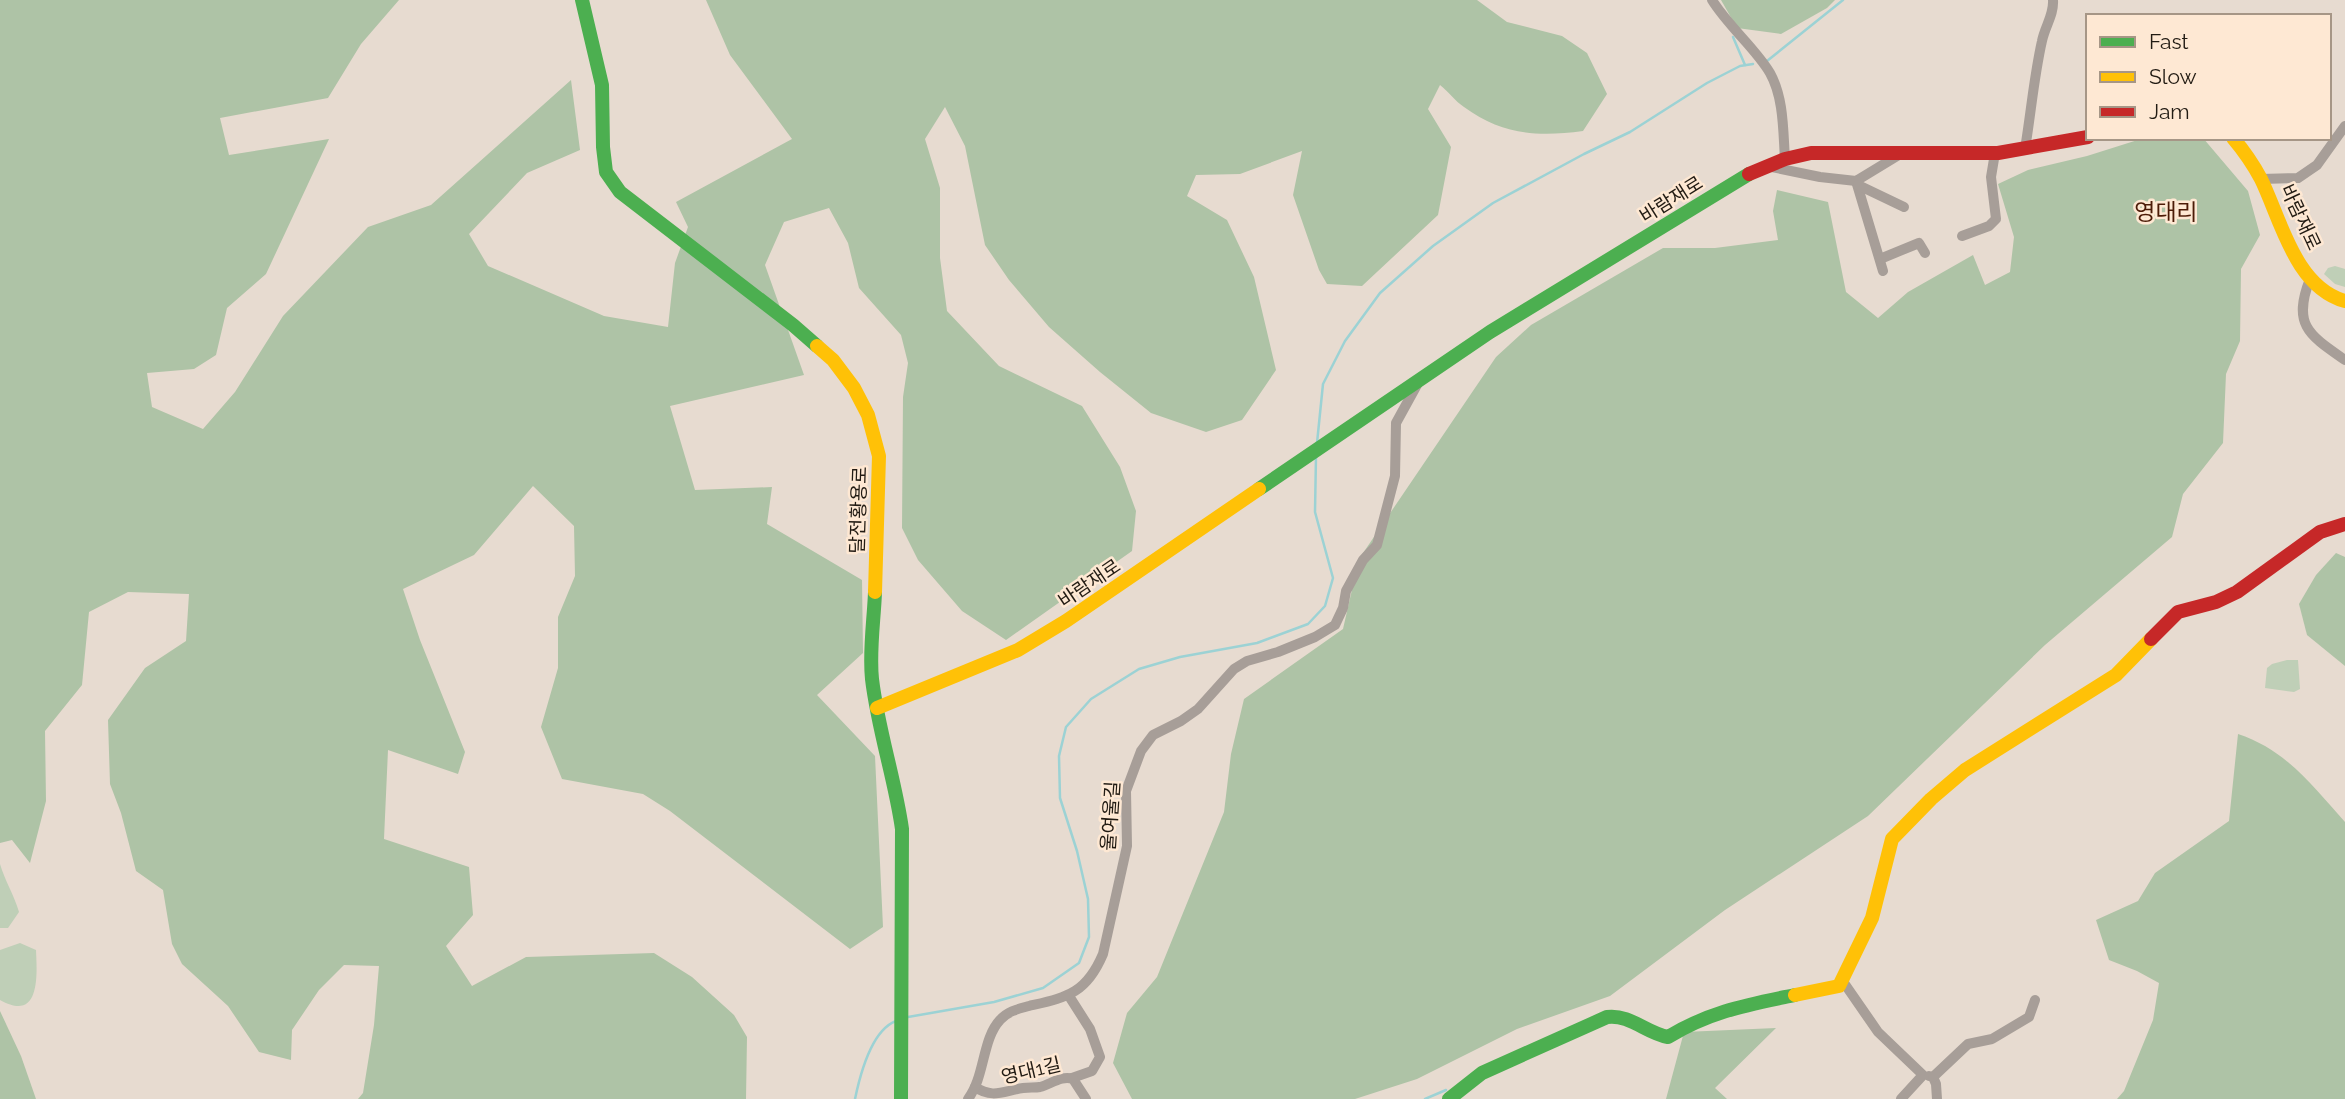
<svg xmlns="http://www.w3.org/2000/svg" width="2345" height="1099" font-family="Raleway,'Noto Sans KR',sans-serif">
<rect width="100%" height="100%" fill="#e7dbd0"/>
<g fill="#bfcfb7">
<polygon points="2335,266 2345,269 2345,287 2335,284 2324,274 2328,268"/>
<polygon points="2287,660 2298,660 2300,689 2294,692 2265,688 2267,668 2272,664"/>
<path d="M0,864C5,881 14,895 19,912L8,928H0Z"/>
<path d="M20,943L36,950C37,974 41,1023 0,1000V950Z"/>
</g>
<g fill="#aec3a6">
<path d="M0,0H399L361,44L328,98L220,118L229,155L329,139L266,274L227,308L216,355L194,369L147,373L152,407L203,429L235,392L283,316L368,227L431,205L571,80L580,150L527,173L469,234L488,266L604,316L668,327L675,263L688,227L676,202L792,139L730,55L706,0H1477L1507,22L1562,36L1587,53L1607,94L1583,131C1538,137 1502,135 1464,107C1455,101 1448,91 1440,85L1428,109L1451,147L1438,215L1362,286L1327,284L1319,270L1293,195L1302,151L1240,174L1196,175L1187,196L1227,220L1254,277L1276,370L1242,420L1206,432L1151,413L1100,372L1049,327L1009,280L985,245L965,146L945,107L925,139L940,188V258L947,311L999,366L1082,406L1120,467L1136,511L1132,551L1006,640L962,611L918,560L902,528L903,397L908,363L901,335L859,288L848,243L829,208L784,222L765,265L804,375L670,406L695,490L772,487L767,524L862,580L863,653L817,695L875,756L883,927L850,949L670,811L643,794L562,779L541,727L558,668V617L575,576L574,526L533,486L474,555L403,589L420,640L465,752L458,774L388,750L384,839L469,867L473,915L446,946L472,986L526,957L654,953L692,977L734,1015L747,1037L746,1099H358L363,1093L374,1025L379,966L344,965L319,990L292,1030L291,1060L259,1052L228,1006L182,964L172,944L163,890L136,871L121,813L110,784L108,720L145,668L186,641L189,594L128,592L89,612L82,685L45,731L46,801L30,863L12,840L0,843Z"/>
<polygon points="1721,0 1835,0 1827,8 1781,34 1737,28"/>
<polygon points="2144,138 2203,138 2248,191 2260,235 2241,269 2240,341 2226,374 2223,443 2183,494 2172,537 2045,645 1868,816 1725,910 1610,996 1517,1029 1417,1079 1355,1099 1132,1099 1113,1063 1127,1013 1157,977 1224,812 1231,754 1244,699 1343,629 1359,559 1496,357 1531,325 1663,248 1715,248 1778,240 1773,211 1777,190 1828,202 1846,292 1878,318 1908,292 1973,255 1985,285 2010,272 2014,237 1998,184 2028,170 2087,156"/>
<polygon points="2336,553 2345,557 2345,666 2307,635 2299,604 2316,575"/>
<path d="M2238,734C2286,750 2312,785 2345,822V1099H2117L2124,1091L2153,1020L2159,983L2137,971L2109,960L2096,920L2138,901L2155,873L2229,821Z"/>
<polygon points="0,1011 21,1056 36,1099 0,1099"/>
<polygon points="1776,1028 1715,1088 1727,1099 1666,1099 1684,1032"/>
</g>
<g fill="none" stroke-linecap="round" stroke-linejoin="round">
<g stroke="#9cd2d4" stroke-width="2.5">
<polyline points="1733,37 1745,65"/>
<polyline points="1767,61 1843,0"/>
<polyline points="1317,443 1323,384 1345,341 1380,293 1433,246 1493,203 1584,154 1630,132 1707,83 1740,66 1753,64"/>
<polyline points="908,1017 994,1002 1043,988 1079,963 1089,937 1088,899 1077,851 1060,798 1059,756 1066,727 1091,699 1139,669 1180,657 1257,643 1308,624 1325,606 1333,578 1315,512 1316,456"/>
<path d="M855,1099C860,1075 872,1027 899,1020"/>
<polyline points="1425,1099 1446,1090"/>
</g>
<g stroke="#a79e98" stroke-width="10">
<path d="M1712,0C1728,26 1756,49 1770,73C1784,98 1783,131 1785,159"/>
<path d="M2025,149C2031,113 2034,76 2042,41C2045,26 2054,15 2053,0"/>
<polyline points="1767,166 1820,177 1856,181 1902,153"/>
<polyline points="2261,179 2298,178 2317,165 2345,126"/>
<polyline points="1856,181 1883,271"/>
<polyline points="1858,185 1904,207"/>
<polyline points="1962,236 1989,226 1996,219 1991,177 1995,153"/>
<polyline points="1880,259 1919,243 1925,253"/>
<path d="M2310,279C2292,325 2309,335 2345,360"/>
<polyline points="1842,980 1878,1032 1923,1075 1901,1099"/>
<polyline points="1069,996 1090,1029 1100,1057 1092,1071 1072,1078"/>
<polyline points="1929,1076 1933,1077 1936,1084 1937,1099"/>
<polyline points="1933,1077 1968,1044 1992,1039 2029,1017 2035,1000"/>
<path d="M975,1087C993,1099 1003,1091 1023,1088C1029,1087 1035,1088 1040,1087C1051,1084 1062,1075 1073,1079L1086,1099"/>
<path d="M968,1099C985,1077 982,1039 1000,1020C1008,1011 1018,1009 1029,1006C1067,997 1086,994 1103,954L1127,846L1126,791L1141,751L1153,735L1181,721L1198,709L1234,669L1247,661L1278,652L1315,637L1335,625L1343,608L1346,591L1363,560L1377,545L1395,476L1396,423L1418,383"/>
</g>
<g stroke="#4caf50" stroke-width="14">
<polyline points="582,0 602,85 603,147 606,172 620,192 793,325 817,346"/>
<polyline points="1259,489 1490,332 1749,174"/>
<path d="M875,592C874,620 869,651 872,679C878,730 895,779 902,829L901,1099"/>
<path d="M1449,1099L1482,1073L1607,1017C1630,1014 1646,1033 1668,1037C1711,1011 1747,1005 1795,995"/>
</g>
<g stroke="#ffc107" stroke-width="14">
<path d="M2233,138C2244,151 2253,164 2261,179C2281,220 2295,287 2345,301"/>
<polyline points="817,346 833,360 854,388 868,415 879,456 875,592"/>
<polyline points="877,708 1018,650 1066,621 1259,489"/>
<polyline points="1795,995 1839,986 1872,918 1892,839 1931,799 1965,770 2116,675 2151,639"/>
</g>
<g stroke="#c62828" stroke-width="14">
<polyline points="1749,174 1785,159 1811,153 1998,153 2088,137"/>
<polyline points="2151,639 2178,612 2216,602 2237,592 2320,532 2345,524"/>
</g>
</g>
<g text-anchor="middle" dominant-baseline="central" stroke-width="5" stroke-linejoin="round" paint-order="stroke">
<g font-size="19" fill="#221b13" stroke="#fee8d3">
<text transform="translate(1671 199) rotate(-32)">바람재로</text>
<text transform="translate(2301 217) rotate(65)">바람재로</text>
<text transform="translate(858 510) rotate(-88)">달전황용로</text>
<text transform="translate(1089 583) rotate(-34)">바람재로</text>
<text transform="translate(1110 816) rotate(-86)">울여울길</text>
<text transform="translate(1031 1070) rotate(-13)">영대1길</text>
</g>
<g font-size="23" fill="#4c1b07" stroke="#fee8d3">
<text x="2166" y="211">영대리</text>
</g>
</g>
<rect x="2086" y="14" width="245" height="126" fill="#fee8d3" stroke="#a69686" stroke-width="2"/>
<rect x="2100" y="37" width="35" height="10" fill="#4caf50" stroke="#a69686" stroke-width="2"/>
<text x="2149" y="49" font-size="21" fill="#221b13">Fast</text>
<rect x="2100" y="72" width="35" height="10" fill="#ffc107" stroke="#a69686" stroke-width="2"/>
<text x="2149" y="84" font-size="21" fill="#221b13">Slow</text>
<rect x="2100" y="107" width="35" height="10" fill="#c62828" stroke="#a69686" stroke-width="2"/>
<text x="2149" y="119" font-size="21" fill="#221b13">Jam</text>
</svg>
